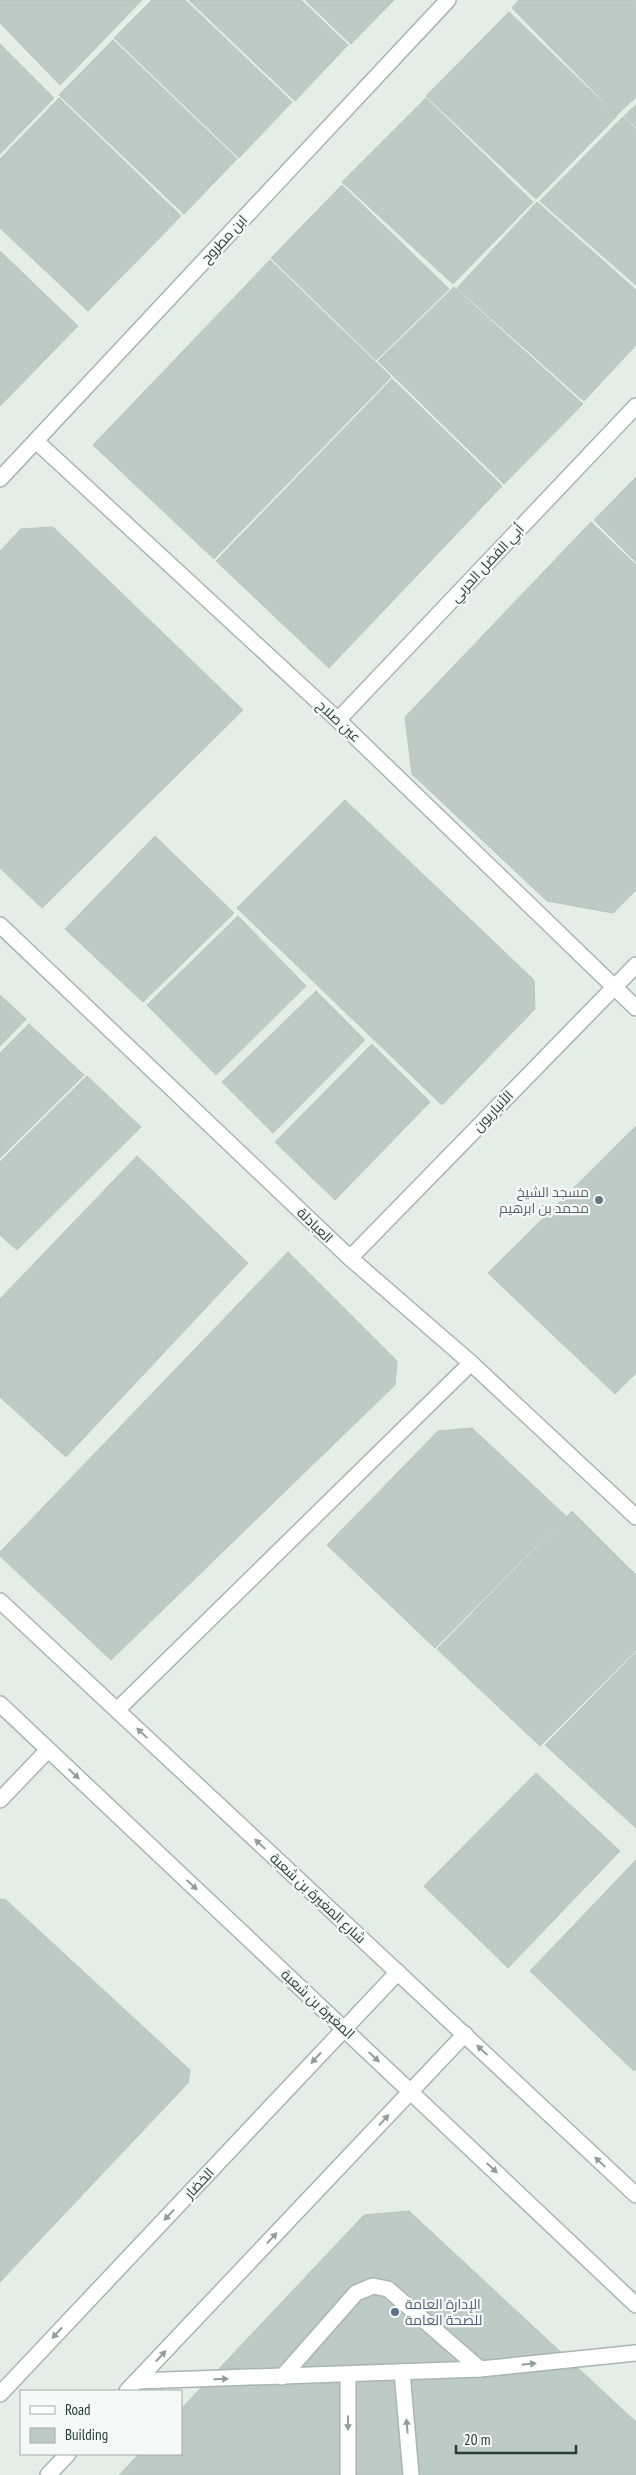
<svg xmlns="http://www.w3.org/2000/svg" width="636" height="2475" font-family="'PT Sans Narrow',Cairo,sans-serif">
<rect width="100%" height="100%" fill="#e5ede9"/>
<g fill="#bdcac5" stroke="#b8c6c0">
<polygon points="0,0 142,0 60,85 0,23"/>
<polygon points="152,0 185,0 292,102 239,158 114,38"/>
<polygon points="189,0 301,0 348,45 295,101"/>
<polygon points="305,0 394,0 351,44"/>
<polygon points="519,0 636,0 636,97 617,115 512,8"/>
<polygon points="509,12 617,116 536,199 426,96"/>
<polygon points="113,40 237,159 184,214 59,95"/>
<polygon points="0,44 54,98 0,154"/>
<polygon points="59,98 181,216 88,311 0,228 0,159"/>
<polygon points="426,98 533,202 453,284 342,182"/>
<polygon points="636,105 636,127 624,116"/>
<polygon points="623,117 636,129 636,285 540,201"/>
<polygon points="342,185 449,289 376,360 271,258"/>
<polygon points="537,202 636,290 636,345 584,401 457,288"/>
<polygon points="0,251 78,326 0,406"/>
<polygon points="270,260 391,377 214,559 93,445"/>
<polygon points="454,287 583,404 504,484 378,361"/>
<polygon points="392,379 502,486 329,668 216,561"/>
<polygon points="636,477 636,562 594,520"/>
<polygon points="591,522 636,565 636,890 613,913 547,901 412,774 405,717"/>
<polygon points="53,527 243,710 42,908 0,868 0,551 21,529"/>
<polygon points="345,800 534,980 535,1009 442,1105 237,908"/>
<polygon points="155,836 234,913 143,1002 65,929"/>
<polygon points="238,916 306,986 216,1075 147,1005"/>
<polygon points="316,991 365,1040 273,1133 222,1082"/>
<polygon points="0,995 26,1019 0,1046"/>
<polygon points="29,1024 84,1075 0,1158 0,1053"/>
<polygon points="372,1044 430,1102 335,1200 275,1142"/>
<polygon points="87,1076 141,1127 17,1250 0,1235 0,1162"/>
<polygon points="636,1126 636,1373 615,1394 488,1273"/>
<polygon points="137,1156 248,1263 66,1457 0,1397 0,1299"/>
<polygon points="288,1252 397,1361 395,1385 111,1660 0,1556 0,1552"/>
<polygon points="472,1428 566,1516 435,1648 327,1545 438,1431"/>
<polygon points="572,1511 636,1575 636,1650 540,1746 437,1649"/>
<polygon points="636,1652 636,1828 545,1745"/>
<polygon points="536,1773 620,1851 508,1968 424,1886"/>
<polygon points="636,1860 636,2069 634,2071 530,1971"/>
<polygon points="0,1899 6,1900 190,2070 188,2083 0,2282"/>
<polygon points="409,2211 636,2422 636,2475 119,2475 139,2454 181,2454 181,2409 364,2215"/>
</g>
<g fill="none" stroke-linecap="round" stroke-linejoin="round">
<g stroke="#a8b5b0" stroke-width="18">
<g id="minor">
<polyline points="36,441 338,720 636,1008"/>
<polyline points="0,479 448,0"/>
<polyline points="338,720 636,406"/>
<polyline points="0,925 350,1258 471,1363 636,1517"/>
<polyline points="350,1258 636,965"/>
<polyline points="0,1601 636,2195"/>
<polyline points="0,1704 636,2305"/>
<polyline points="117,1710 471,1363"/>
<polyline points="0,1800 48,1750"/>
<polyline points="402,2372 411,2475"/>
<polyline points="282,2377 356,2293 373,2286 388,2289 480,2369"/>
<polyline points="137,2381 480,2369 636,2353"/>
<polyline points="127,2391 465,2034"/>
<polyline points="0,2394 398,1972"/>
<polyline points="48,2475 68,2454"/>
<polyline points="348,2475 348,2374"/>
</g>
</g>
<use href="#minor" stroke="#fff" stroke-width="15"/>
</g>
<defs><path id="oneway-solid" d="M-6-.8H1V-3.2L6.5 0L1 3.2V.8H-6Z" transform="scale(1.25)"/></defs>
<g fill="#929e9a">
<use href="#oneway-solid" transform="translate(142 1733) rotate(-137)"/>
<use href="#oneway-solid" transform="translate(74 1774) rotate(43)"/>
<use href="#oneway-solid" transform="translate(260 1844) rotate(-137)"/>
<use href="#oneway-solid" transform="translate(192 1885) rotate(43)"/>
<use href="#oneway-solid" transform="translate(482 2050) rotate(-137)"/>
<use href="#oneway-solid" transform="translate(374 2057) rotate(43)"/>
<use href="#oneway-solid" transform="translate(316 2058) rotate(133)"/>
<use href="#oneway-solid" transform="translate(384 2120) rotate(-47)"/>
<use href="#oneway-solid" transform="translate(600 2162) rotate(-137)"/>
<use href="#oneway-solid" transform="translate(492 2168) rotate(43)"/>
<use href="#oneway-solid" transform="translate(169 2215) rotate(133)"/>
<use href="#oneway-solid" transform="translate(272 2238) rotate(-47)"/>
<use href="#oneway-solid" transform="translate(57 2333) rotate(133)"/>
<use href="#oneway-solid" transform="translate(161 2356) rotate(-47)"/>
<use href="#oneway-solid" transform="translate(529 2364) rotate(-6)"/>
<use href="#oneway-solid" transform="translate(221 2379) rotate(-1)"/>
<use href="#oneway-solid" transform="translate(348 2423) rotate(90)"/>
<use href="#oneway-solid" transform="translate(407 2426) rotate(-95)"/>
</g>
<circle fill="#6b7280" stroke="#f5f9f7" stroke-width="2" cx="599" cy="1200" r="5"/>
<circle fill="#5c6f8a" stroke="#f5f9f7" stroke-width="2" cx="395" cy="2312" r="5"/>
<g text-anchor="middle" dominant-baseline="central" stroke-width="4.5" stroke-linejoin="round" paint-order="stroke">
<g font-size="14" fill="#263d36" stroke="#f5f9f7">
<text transform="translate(224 239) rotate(-47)">ابن مطروح</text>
<text transform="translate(487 563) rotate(-47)">أبي الفضل الحربي</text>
<text transform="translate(339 721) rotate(43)">عين صلاح</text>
<text transform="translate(493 1111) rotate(-46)">الأنباريون</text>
<text transform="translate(315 1225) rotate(44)">العبادلة</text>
<text transform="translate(318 1898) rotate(43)">شارع المغيرة بن شعبة</text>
<text transform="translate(318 2004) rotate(43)">المغيرة بن شعبة</text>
<text transform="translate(199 2183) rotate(-47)">الخضار</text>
</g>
<g font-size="14" fill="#5b616d" stroke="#f5f9f7" text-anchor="end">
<text x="589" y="1192">مسجد الشيخ<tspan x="589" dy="16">محمد بن ابرهيم</tspan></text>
</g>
<g font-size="14" fill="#4e5e75" stroke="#f5f9f7" text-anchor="start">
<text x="405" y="2304">الإدارة العامة<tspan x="405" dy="16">للصحة العامة</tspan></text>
</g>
</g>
<rect x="20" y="2390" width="162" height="65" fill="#f5f9f7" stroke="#a2aeaa"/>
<rect x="30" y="2406" width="25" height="8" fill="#ffffff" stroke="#a2aeaa"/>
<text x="65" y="2415" font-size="15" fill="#263d36">Road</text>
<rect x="30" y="2428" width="25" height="15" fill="#bdcac5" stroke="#a2aeaa"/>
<text x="65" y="2440" font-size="15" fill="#263d36">Building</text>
<path d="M456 2445v8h120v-8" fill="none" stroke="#263d36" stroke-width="2.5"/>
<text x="464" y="2445" font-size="15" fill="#263d36" stroke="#f5f9f7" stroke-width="4" paint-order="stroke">20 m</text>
</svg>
